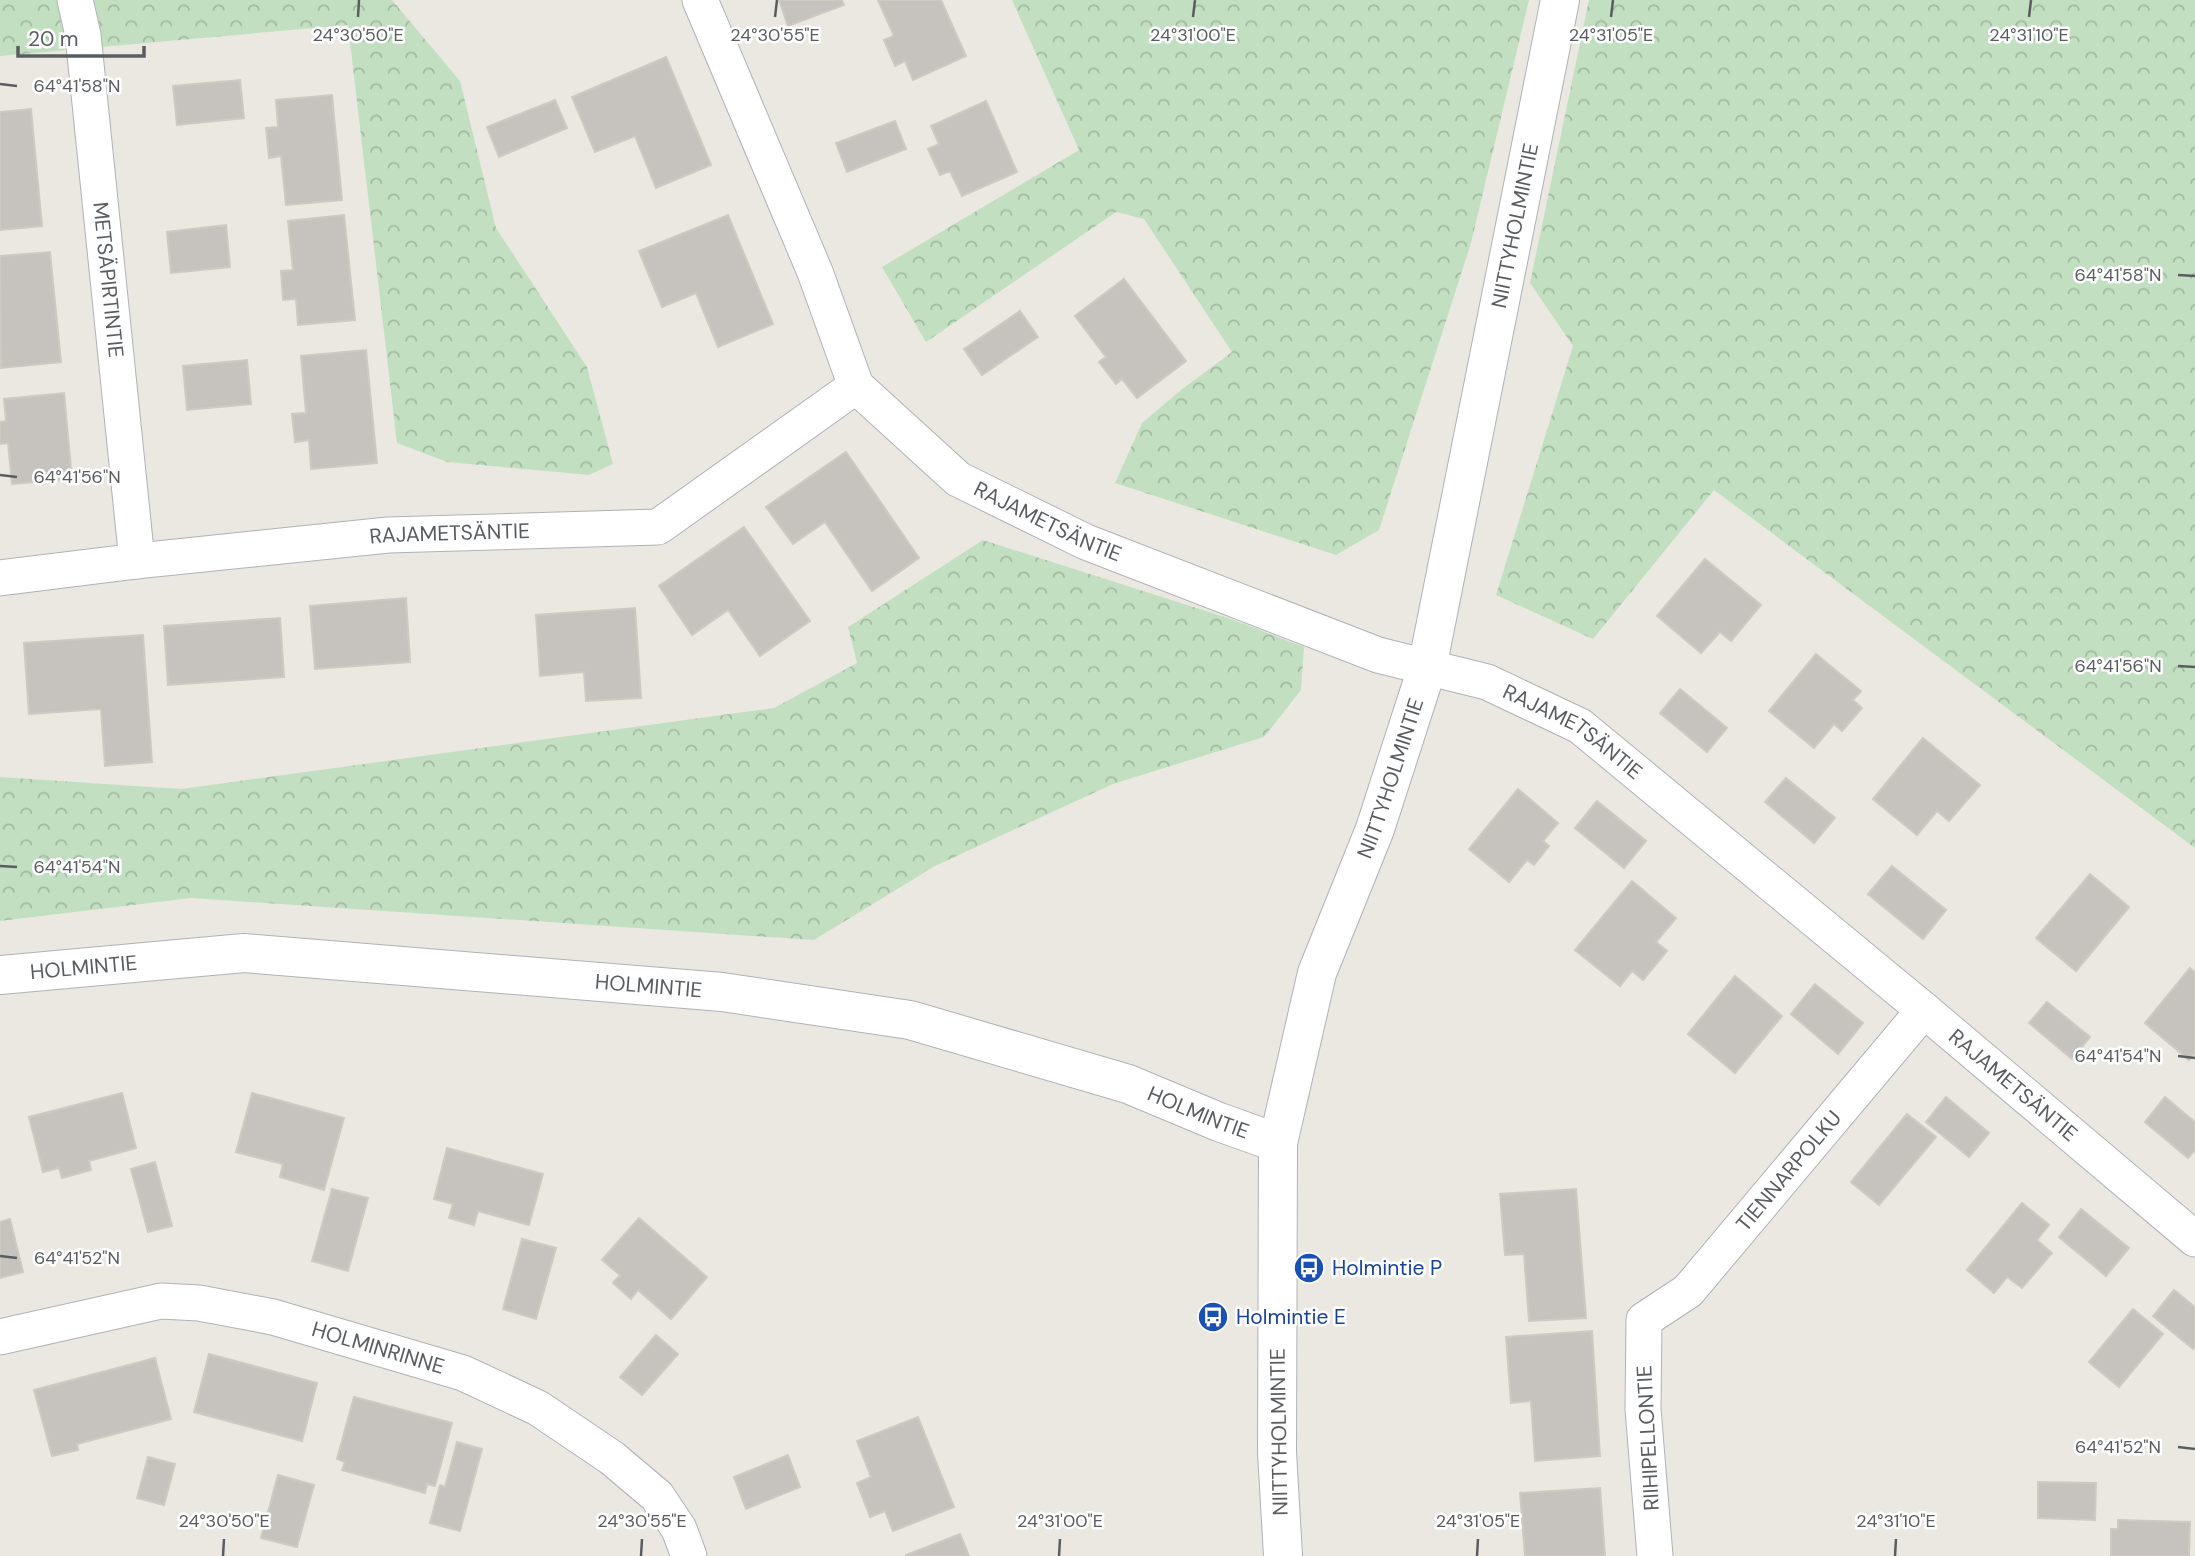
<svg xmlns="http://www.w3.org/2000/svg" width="2195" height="1556" font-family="'DM Sans',sans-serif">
<defs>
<pattern id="forest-crowns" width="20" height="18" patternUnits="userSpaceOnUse" patternTransform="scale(1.75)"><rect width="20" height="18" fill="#c2e0c1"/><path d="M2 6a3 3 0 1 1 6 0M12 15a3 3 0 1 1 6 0" fill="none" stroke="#a1b9a0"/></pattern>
</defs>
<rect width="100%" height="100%" fill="#ebe8e2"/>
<g fill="url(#forest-crowns)">
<polygon points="0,0 392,0 460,81 496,228 587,367 613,464 589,475 447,462 397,443 348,25 0,56"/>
<polygon points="1012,0 1529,0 1471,243 1379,530 1336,555 1115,483 1142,423 1181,390 1232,352 1144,219 1116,212 926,342 882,267 1079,150"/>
<polygon points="1589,0 2195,0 2195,848 1714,490 1593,639 1496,595 1573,346 1530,283"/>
<polygon points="983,540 1231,619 1304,647 1301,690 1264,737 1113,784 935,866 814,940 191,898 0,921 0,777 181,789 774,708 857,663 848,627"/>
</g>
<g fill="#c6c3be" stroke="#cfcac1" stroke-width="2">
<polygon points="779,0 842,0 844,5 788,26"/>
<polygon points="878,0 941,0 966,56 913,80 905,61 895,66 884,40 894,36"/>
<polygon points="666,57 711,165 656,188 635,136 595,152 572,97"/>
<polygon points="240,80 244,118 177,125 173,86"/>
<polygon points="332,95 342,200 286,205 281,156 269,158 266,128 278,127 276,100"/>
<polygon points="555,100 567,128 499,157 487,127"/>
<polygon points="986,101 1017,172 962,196 950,171 940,175 928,149 939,144 931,126"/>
<polygon points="31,109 42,226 0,230 0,112"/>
<polygon points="895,121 906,149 847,172 836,143"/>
<polygon points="344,215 355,320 298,325 296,299 283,300 281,271 293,270 288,221"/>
<polygon points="728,215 773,324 718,347 696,293 662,307 639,251"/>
<polygon points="226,225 230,267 171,273 167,232"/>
<polygon points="50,252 61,362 1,368 0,256"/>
<polygon points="1124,279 1186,361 1137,398 1122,379 1116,384 1099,362 1106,357 1075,316"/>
<polygon points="1020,311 1038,337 982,375 964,349"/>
<polygon points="366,350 377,463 311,469 309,440 295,442 292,414 306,413 301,356"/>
<polygon points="247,360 251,404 187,410 183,366"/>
<polygon points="64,393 72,479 12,484 8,443 0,444 0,422 6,421 4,399"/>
<polygon points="846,452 919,558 872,591 825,522 793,544 766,507"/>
<polygon points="744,527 810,621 760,656 728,610 692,635 659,586"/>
<polygon points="1705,559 1761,605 1731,641 1720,632 1701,653 1657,616"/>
<polygon points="406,598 410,662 315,669 310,606"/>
<polygon points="635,608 641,698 586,701 584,672 540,676 536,615"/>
<polygon points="280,618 284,677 168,685 164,626"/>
<polygon points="143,635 152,762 105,766 101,709 29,714 24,643"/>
<polygon points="1816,654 1861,691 1853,700 1862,708 1842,731 1834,724 1814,748 1769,711"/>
<polygon points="1680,689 1727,728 1707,752 1660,713"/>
<polygon points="1923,738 1980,785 1949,821 1937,811 1917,835 1873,799"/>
<polygon points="1786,778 1835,818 1814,843 1765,802"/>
<polygon points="1518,789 1558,823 1543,841 1549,846 1534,865 1527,860 1509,882 1469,849"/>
<polygon points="1597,801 1646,841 1624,868 1575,828"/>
<polygon points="1892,866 1946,910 1923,939 1868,894"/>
<polygon points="2090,874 2129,907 2076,971 2036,938"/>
<polygon points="1632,881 1676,918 1656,942 1667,951 1643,980 1632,971 1620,986 1575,950"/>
<polygon points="2190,968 2195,972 2195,1053 2189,1060 2145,1023"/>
<polygon points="1735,976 1782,1016 1735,1073 1688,1034"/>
<polygon points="1815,984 1863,1023 1838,1054 1791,1014"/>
<polygon points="2047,1002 2090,1037 2072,1059 2029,1023"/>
<polygon points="122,1093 136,1148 89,1161 91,1170 62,1178 59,1168 43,1172 29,1117"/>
<polygon points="252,1093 344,1118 324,1190 280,1177 283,1164 236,1152"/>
<polygon points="1946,1097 1989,1133 1969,1157 1926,1122"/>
<polygon points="2165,1097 2195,1122 2195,1150 2188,1158 2145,1122"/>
<polygon points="1907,1114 1936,1137 1879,1205 1851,1182"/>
<polygon points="447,1148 543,1174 529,1225 478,1211 474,1225 449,1218 453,1204 434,1199"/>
<polygon points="155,1162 172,1226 148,1232 131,1169"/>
<polygon points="332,1189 368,1198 348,1271 312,1261"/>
<polygon points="1576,1189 1586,1318 1529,1321 1524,1254 1505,1255 1500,1194"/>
<polygon points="2022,1203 2049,1225 2037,1240 2052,1253 2022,1288 2007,1277 1994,1293 1967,1270"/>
<polygon points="2081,1209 2129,1248 2106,1276 2059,1237"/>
<polygon points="639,1218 707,1277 671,1319 638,1290 631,1299 613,1283 620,1275 602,1260"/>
<polygon points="10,1219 23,1272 0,1278 0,1222"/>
<polygon points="522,1239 556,1248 536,1319 503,1309"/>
<polygon points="2174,1290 2195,1307 2195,1347 2193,1349 2153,1316"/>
<polygon points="2133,1309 2163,1334 2119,1387 2089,1362"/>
<polygon points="1592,1331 1600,1456 1535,1461 1531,1401 1511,1403 1506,1337"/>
<polygon points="656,1335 678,1354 642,1395 620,1377"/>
<polygon points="209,1354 317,1383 302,1441 194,1412"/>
<polygon points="155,1358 171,1419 77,1444 78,1450 52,1456 34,1390"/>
<polygon points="354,1397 452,1423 435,1486 427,1484 425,1493 342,1470 345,1462 337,1459"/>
<polygon points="918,1417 954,1507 893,1531 885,1511 870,1517 857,1483 871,1477 857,1441"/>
<polygon points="457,1442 482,1449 460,1531 430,1523 440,1485 445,1487"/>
<polygon points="788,1455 800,1487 746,1509 734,1477"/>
<polygon points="148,1457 175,1464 164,1505 137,1498"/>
<polygon points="278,1475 314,1485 297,1547 261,1538"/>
<polygon points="2038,1482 2096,1483 2095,1520 2038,1518"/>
<polygon points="1600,1488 1605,1556 1525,1556 1520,1493"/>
<polygon points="2118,1520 2190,1522 2189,1556 2111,1556 2111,1529 2118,1529"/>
<polygon points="960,1534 969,1556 906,1556 906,1555"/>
</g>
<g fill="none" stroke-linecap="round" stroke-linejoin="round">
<g stroke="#afb2b5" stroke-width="37">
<g id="minor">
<path id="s1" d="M75,0L83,35L137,561"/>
<path id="s2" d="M700,0L815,272L856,386L958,479L1086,542L1378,655L1487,682L1580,726L1924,1010L2195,1239"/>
<path id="s3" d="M0,578L137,561L388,535L658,527L856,386"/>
<path id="s4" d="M0,1337L161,1301L199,1303L273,1317L463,1373L538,1408L612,1458L657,1496L679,1529L689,1556"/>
<path id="s5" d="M1655,1556L1643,1409L1644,1320L1688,1291L1924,1010"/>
</g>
</g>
<g stroke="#afb2b5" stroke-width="40">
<g id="tertiary">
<path id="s6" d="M0,975L244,953L722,992L910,1020L1128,1084L1219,1122L1278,1143"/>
<path id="s7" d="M1283,1556L1277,1452L1278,1143L1317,973L1375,829L1427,668L1560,0"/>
</g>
</g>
<use href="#minor" stroke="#fff" stroke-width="35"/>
<use href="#tertiary" stroke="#fff" stroke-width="38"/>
</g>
<path fill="none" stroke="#5a5d60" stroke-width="2.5" d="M358,17L359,0M775,17L777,0M1193,17L1195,0M1611,17L1613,0M2029,17L2031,0M0,84L17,86M2178,275L2195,276M0,475L17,477M2178,666L2195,667M0,866L17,867M2178,1056L2195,1058M0,1256L17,1258M2178,1447L2195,1449M223,1556L224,1539M641,1556L642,1539M1059,1556L1060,1539M1477,1556L1478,1539M1895,1556L1896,1539"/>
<defs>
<g id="bus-disc" transform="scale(1.575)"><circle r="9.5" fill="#1a4fb4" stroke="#fff"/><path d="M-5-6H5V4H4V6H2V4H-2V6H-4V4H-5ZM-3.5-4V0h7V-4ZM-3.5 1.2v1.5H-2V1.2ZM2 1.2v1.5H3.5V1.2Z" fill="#fff"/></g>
</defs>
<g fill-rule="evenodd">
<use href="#bus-disc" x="1309" y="1268"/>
<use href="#bus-disc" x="1213" y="1317"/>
</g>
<g text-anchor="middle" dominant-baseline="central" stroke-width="5" stroke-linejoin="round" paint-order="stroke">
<g font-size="21" fill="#5a5d60" stroke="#fff">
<text stroke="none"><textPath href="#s7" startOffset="1363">NIITTYHOLMINTIE</textPath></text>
<text stroke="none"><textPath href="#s1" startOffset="282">METSÄPIRTINTIE</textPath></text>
<text stroke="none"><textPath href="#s2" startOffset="654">RAJAMETSÄNTIE</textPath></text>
<text stroke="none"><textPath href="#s3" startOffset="452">RAJAMETSÄNTIE</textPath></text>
<text stroke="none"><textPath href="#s2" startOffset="1222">RAJAMETSÄNTIE</textPath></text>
<text stroke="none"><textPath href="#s7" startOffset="796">NIITTYHOLMINTIE</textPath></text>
<text stroke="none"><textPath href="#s6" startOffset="84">HOLMINTIE</textPath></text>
<text stroke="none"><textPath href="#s6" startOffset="651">HOLMINTIE</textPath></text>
<text stroke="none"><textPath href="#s2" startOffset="1788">RAJAMETSÄNTIE</textPath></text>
<text stroke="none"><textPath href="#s6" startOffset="1218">HOLMINTIE</textPath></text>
<text stroke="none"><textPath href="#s5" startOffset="446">TIENNARPOLKU</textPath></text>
<text stroke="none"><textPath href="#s4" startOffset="388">HOLMINRINNE</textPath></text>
<text transform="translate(1279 1432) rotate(-91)">NIITTYHOLMINTIE</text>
<text transform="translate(1648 1438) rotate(-93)">RIIHIPELLONTIE</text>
</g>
<g font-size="21" fill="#164399" stroke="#fff" text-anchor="start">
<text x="1332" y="1268">Holmintie P</text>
<text x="1236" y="1317">Holmintie E</text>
</g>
</g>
<g font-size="18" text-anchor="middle" fill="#5a5d60" stroke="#fff" stroke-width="5" stroke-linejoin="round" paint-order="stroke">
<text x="358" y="41">24°30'50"E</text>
<text x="775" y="41">24°30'55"E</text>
<text x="1193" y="41">24°31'00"E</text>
<text x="1611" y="41">24°31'05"E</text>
<text x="2029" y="41">24°31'10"E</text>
<text x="77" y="92">64°41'58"N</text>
<text x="2118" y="281">64°41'58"N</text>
<text x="77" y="483">64°41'56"N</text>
<text x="2118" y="672">64°41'56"N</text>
<text x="77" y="873">64°41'54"N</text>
<text x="2118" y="1062">64°41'54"N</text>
<text x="77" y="1264">64°41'52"N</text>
<text x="2118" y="1453">64°41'52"N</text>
<text x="224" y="1527">24°30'50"E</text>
<text x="642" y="1527">24°30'55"E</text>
<text x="1060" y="1527">24°31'00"E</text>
<text x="1478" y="1527">24°31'05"E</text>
<text x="1896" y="1527">24°31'10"E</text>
</g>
<path d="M18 46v10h126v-10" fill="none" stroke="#5a5d60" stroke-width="3.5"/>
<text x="28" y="46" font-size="21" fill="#5a5d60" stroke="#ffffff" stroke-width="5" paint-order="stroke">20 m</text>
</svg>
